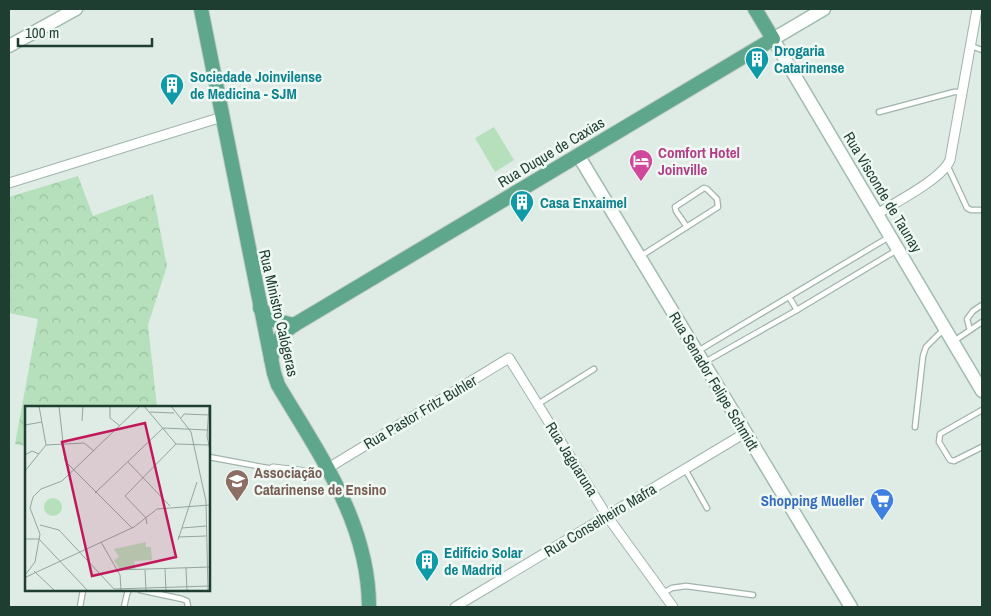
<svg xmlns="http://www.w3.org/2000/svg" width="991" height="616" font-family="'Archivo Narrow',sans-serif">
<defs>
<pattern id="forest-crowns" width="20" height="18" patternUnits="userSpaceOnUse" patternTransform="scale(1.25)"><rect width="20" height="18" fill="#b5e0bb"/><path d="M2 6a3 3 0 1 1 6 0M12 15a3 3 0 1 1 6 0" fill="none" stroke="#9bc1a1"/></pattern>
</defs>
<rect width="100%" height="100%" fill="#dfece5"/>
<polygon fill="url(#forest-crowns)" points="78,176 93,216 153,194 167,266 148,325 157,407 26,407 26,446 15,444 38,319 9,313 9,197"/>
<polygon fill="#b5e0bb" points="494,127 514,160 495,172 475,138"/>
<g fill="none" stroke-linecap="round" stroke-linejoin="round">
<g stroke="#a1b4ac" stroke-width="7">
<g id="service">
<polyline points="971,46 982,50"/>
<polyline points="879,112 954,92 962,92"/>
<polyline points="948,167 967,208 971,210 982,210"/>
<polyline points="641,256 718,207 717,199 707,189 704,188 675,207 676,211 687,227"/>
<polyline points="789,297 797,310"/>
<polyline points="970,330 967,319 973,311 982,305"/>
<polyline points="954,341 982,322"/>
<polyline points="698,351 889,237"/>
<polyline points="705,362 797,310 897,250"/>
<polyline points="538,404 594,369"/>
<polyline points="982,410 940,434 939,442 950,460 954,461 982,447"/>
<polyline points="915,427 923,356 926,347 944,329"/>
<polyline points="209,457 273,469"/>
<polyline points="685,469 707,508"/>
<polyline points="140,590 182,599 187,601 188,607"/>
<polyline points="663,593 672,588 686,586 753,595"/>
<polyline points="80,607 83,590"/>
<polyline points="124,607 127,594 129,590"/>
</g>
</g>
<g stroke="#a1b4ac" stroke-width="11">
<g id="minor">
<polyline points="9,183 222,117"/>
<path d="M877,214C896,202 942,179 950,160L977,9"/>
<polyline points="273,469 316,474 320,473 509,358 607,516 673,607"/>
<polyline points="455,607 745,433"/>
</g>
</g>
<g stroke="#9fbcae" stroke-width="15">
<g id="secondary">
<polyline points="824,9 773,39 982,391"/>
<polyline points="9,46 76,9"/>
<polyline points="578,155 851,607"/>
</g>
</g>
<g stroke="#c0c9c6" stroke-width="16">
<g id="primary">
<path d="M201,9L274,373L278,385C319,454 369,523 369,607"/>
<polyline points="260,308 273,320 294,325"/>
<path d="M271,359C275,343 280,334 294,325L773,39L755,9"/>
</g>
</g>
<use href="#service" stroke="#fff" stroke-width="4.5"/>
<use href="#minor" stroke="#fff" stroke-width="9"/>
<use href="#secondary" stroke="#fff" stroke-width="12"/>
<use href="#primary" stroke="#5ea78c" stroke-width="14"/>
</g>
<defs>
<g id="building-pin" transform="scale(1.25)"><path d="M0 17L-7.5 6A9.5 9.5 0 1 1 7.5 6Z" fill="#0f9aa8" stroke="#eff8f3"/><path d="M-4-6H4V6H1V3H-1V6H-4ZM-2.5-4.3h1.7v1.8h-1.7ZM.8-4.3h1.7v1.8H.8ZM-2.5-1h1.7V.8h-1.7ZM.8-1h1.7V.8H.8Z" fill="#fff"/></g>
<g id="hotel-pin" transform="scale(1.25)"><path d="M0 17L-7.5 6A9.5 9.5 0 1 1 7.5 6Z" fill="#d1479c" stroke="#eff8f3"/><path d="M-6-4.5h1.5V1H6V5H4.5V3h-9V5H-6ZM-4 0a1.8 1.8 0 1 1 3.6 0ZM.5 0V-2.5h3Q6-2.5 6 0Z" fill="#fff"/></g>
<g id="university-pin" transform="scale(1.25)"><path d="M0 17L-7.5 6A9.5 9.5 0 1 1 7.5 6Z" fill="#8d6e63" stroke="#eff8f3"/><path d="M0-5L7-2L0 1L-7-2ZM-4 1L0 2.5L4 1V4Q0 6-4 4Z" fill="#fff"/></g>
<g id="supermarket-pin" transform="scale(1.25)"><path d="M0 17L-7.5 6A9.5 9.5 0 1 1 7.5 6Z" fill="#3f7fe0" stroke="#eff8f3"/><path d="M-6-5.5h2.5l.6 2H6L4.5 2H-2.5L-4.4-4H-6ZM-1.5 3.2a1.3 1.3 0 1 0 .1 0ZM3 3.2a1.3 1.3 0 1 0 .1 0Z" fill="#fff"/></g>
</defs>
<g fill-rule="evenodd">
<use href="#building-pin" x="757" y="59"/>
<use href="#building-pin" x="172" y="85"/>
<use href="#hotel-pin" x="641" y="161"/>
<use href="#building-pin" x="522" y="202"/>
<use href="#university-pin" x="237" y="481"/>
<use href="#supermarket-pin" x="882" y="500"/>
<use href="#building-pin" x="427" y="561"/>
</g>
<g text-anchor="middle" dominant-baseline="central" stroke-width="5" stroke-linejoin="round" paint-order="stroke">
<g font-size="15" font-weight="bold" fill="#0d838f" stroke="#eff8f3" text-anchor="start">
<text x="774" y="50">Drogaria<tspan x="774" dy="17">Catarinense</tspan></text>
<text x="190" y="76">Sociedade Joinvilense<tspan x="190" dy="17">de Medicina - SJM</tspan></text>
<text x="540" y="202">Casa Enxaimel</text>
<text x="444" y="552">Edifício Solar<tspan x="444" dy="17">de Madrid</tspan></text>
</g>
<g font-size="15" fill="#1e3e32" stroke="#eff8f3">
<text transform="translate(551 152) rotate(-31)">Rua Duque de Caxias</text>
<text transform="translate(883 192) rotate(59)">Rua Visconde de Taunay</text>
<text transform="translate(279 313) rotate(77)">Rua Ministro Calógeras</text>
<text transform="translate(714 381) rotate(59)">Rua Senador Felipe Schmidt</text>
<text transform="translate(420 412) rotate(-31)">Rua Pastor Fritz Buhler</text>
<text transform="translate(572 459) rotate(58)">Rua Jaguaruna</text>
<text transform="translate(600 520) rotate(-31)">Rua Conselheiro Mafra</text>
</g>
<g font-size="15" font-weight="bold" fill="#b23c85" stroke="#eff8f3" text-anchor="start">
<text x="658" y="152">Comfort Hotel<tspan x="658" dy="17">Joinville</tspan></text>
</g>
<g font-size="15" font-weight="bold" fill="#785e54" stroke="#eff8f3" text-anchor="start">
<text x="254" y="472">Associação<tspan x="254" dy="17">Catarinense de Ensino</tspan></text>
</g>
<g font-size="15" font-weight="bold" fill="#366cbe" stroke="#eff8f3" text-anchor="end">
<text x="864" y="500">Shopping Mueller</text>
</g>
</g>
<g transform="translate(25 406)">
<rect width="185" height="185" fill="#dfece5"/>
<path d="M121,136V141H126L127,154L109,155L110,163L95,164L89,154L94,151L89,143Z" fill="#b5e0bb"/>
<path d="M19 101a9 9 0 1 1 18 0a9 9 0 1 1-18 0Z" fill="#b5e0bb"/>
<path fill="none" stroke="#92a69d" stroke-width="1" d="M14,0L21,39M34,0L40,55L107,122M85,0V12L95,20M119,0L151,38L184,39M146,0L166,26L175,68L181,95L183,185M184,0L182,30L185,44M125,6L149,7M156,12L159,8L184,9M57,15L58,0M0,19L17,16M138,22L182,24M0,49L7,45L14,48M103,56L145,100M0,65L21,39L59,37L69,45M70,87L138,22M122,118L121,112L100,90L151,38M15,119L34,124L89,183L185,180M157,122L181,120M153,131L181,130M0,133H14L63,185M153,134L172,76M76,136L95,169L96,184M161,162L162,185M140,163L141,185M92,164L185,161M120,164L121,185M9,165L30,185M0,169L10,156L15,128L5,102L8,91L16,83L37,75L115,0M1,171L109,121L132,103L185,99"/>
<path fill="#c2185b" fill-opacity="0.15" stroke="#c2185b" stroke-width="2.5" d="M120,17L151,151L67,170L37,36Z"/>
<rect width="185" height="185" fill="none" stroke="#1e3e32" stroke-width="2.5"/>
</g>
<rect width="991" height="616" fill="none" stroke="#1e3e32" stroke-width="20"/>
<path d="M18 38v8h134v-8" fill="none" stroke="#1e3e32" stroke-width="2.5"/>
<text x="25" y="38" font-size="15" fill="#1e3e32" stroke="#eff8f3" stroke-width="4" paint-order="stroke">100 m</text>
</svg>
